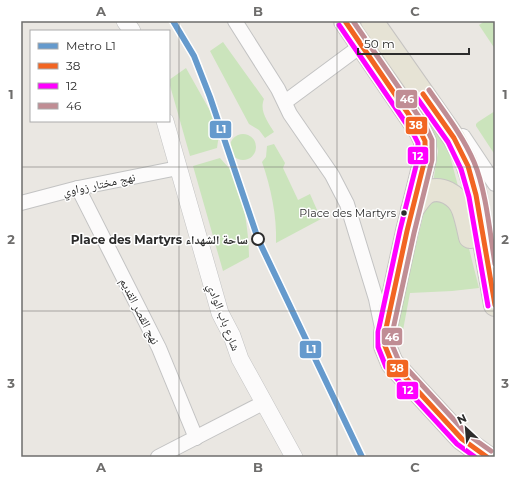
<svg xmlns="http://www.w3.org/2000/svg" width="516" height="478" font-family="Montserrat,'Noto Naskh Arabic',sans-serif">
<rect width="100%" height="100%" fill="#eae7e2"/>
<g fill="#cbe4bc">
<polygon points="355,21 361,21 440,135 450,156 458,186 433,183 438,151 435,138"/>
<polygon points="485,21 493,21 495,23 495,49 479,25"/>
<path d="M223,42L264,99C259,111 268,122 274,132L265,138L259,130L249,124L210,51Z"/>
<polygon points="186,68 222,132 218,141 217,148 190,156 169,82 169,80"/>
<polygon points="495,111 495,155 476,126 476,124 478,122"/>
<circle cx="243" cy="147" r="13"/>
<path d="M274,144L285,163L283,168L298,200L310,194L321,219L276,243C277,216 271,188 262,162L266,157L267,146Z"/>
<path d="M220,158L228,167L237,171C242,200 249,228 249,257L223,271L193,166Z"/>
<polygon points="434,198 459,209 479,288 452,291 410,293 403,330 396,328 426,204"/>
</g>
<g fill="none" stroke-linecap="round" stroke-linejoin="round">
<g stroke="#c3c3c3" stroke-width="16">
<g id="minor">
<polyline points="235,21 278,89 290,114 332,175 347,204 376,299 382,328"/>
<polyline points="285,102 362,45"/>
<polyline points="463,136 495,184"/>
<polyline points="78,188 159,348 196,438"/>
<polyline points="21,203 78,188 178,168"/>
<polyline points="158,457 263,403"/>
</g>
</g>
<g stroke="#c3c3c3" stroke-width="18">
<g id="tertiary">
<polyline points="125,21 132,31"/>
<polyline points="165,121 220,313 232,336 240,359 294,457"/>
</g>
</g>
<g stroke="#c6c4c2" stroke-width="24">
<g id="primary">
<polyline points="345,21 420,131 425,141 425,159 407,231 385,333 385,346 392,363 462,439 487,457"/>
<polyline points="372,21 454,138 466,161 474,185 495,305"/>
<path d="M412,210C416,205 420,197 426,193C440,185 458,195 463,210C466,218 468,228 470,237"/>
</g>
</g>
<use href="#minor" stroke="#fcfbfb" stroke-width="14"/>
<use href="#tertiary" stroke="#fcfbfb" stroke-width="17"/>
<use href="#primary" stroke="#e6e3d5" stroke-width="22"/>
<g stroke="#fff" stroke-width="8">
<g id="bus-1">
<polyline points="345,21 420,131 425,141 425,159 407,231 385,333 385,346 392,363 462,439 487,457"/>
<polyline points="423,94 454,138 468,166 476,195 495,305"/>
</g>
</g>
<g stroke="#fff" stroke-width="8">
<g id="bus-2">
<polyline points="339,25 414,135 418,143 418,158 400,230 378,332 378,347 386,367 457,444 475,457"/>
<polyline points="417,98 448,142 461,169 469,197 488,306"/>
</g>
</g>
<g stroke="#fff" stroke-width="8">
<g id="bus-3">
<polyline points="353,21 426,127 432,140 432,160 414,233 392,334 392,345 398,359 467,434 491,451"/>
<path d="M429,90C445,113 463,136 474,162C486,190 490,234 495,264"/>
</g>
</g>
<use href="#bus-1" stroke="#f26522" stroke-width="5"/>
<use href="#bus-2" stroke="#f0f" stroke-width="5"/>
<use href="#bus-3" stroke="#c08d94" stroke-width="5"/>
<g stroke="#fff" stroke-width="9">
<polyline id="metro-1" points="173,21 194,56 210,97 258,239 362,457"/>
</g>
<use href="#metro-1" stroke="#659acd" stroke-width="6"/>
</g>
<path fill="none" stroke="#6e6d6c" stroke-width="1" stroke-opacity="0.55" d="M179,21V457M337,21V457M21,167H495M21,311H495"/>
<circle fill="#2c2c2c" stroke="#fff" stroke-width="1.5" cx="404" cy="213" r="3.5"/>
<circle fill="#fff" stroke="#2c2c2c" stroke-width="2" cx="258" cy="239" r="6"/>
<g text-anchor="middle" dominant-baseline="central" stroke-width="3" stroke-linejoin="round" paint-order="stroke">
<g font-size="11" fill="#2c2c2c" stroke="#fff" text-anchor="end">
<text x="396" y="213">Place des Martyrs</text>
</g>
<g font-size="12" fill="#2c2c2c" stroke="#fff">
<text transform="translate(99 184) rotate(-12)">نهج مختار زواوي</text>
<text transform="translate(140 311) rotate(63)">نهج القصر القديم</text>
<text transform="translate(224 317) rotate(69)">شارع باب الوادي</text>
</g>
<g font-size="12" font-weight="bold" fill="#2c2c2c" stroke="#fff" text-anchor="end">
<text x="248" y="239">Place des Martyrs ساحة الشهداء</text>
</g>
</g>
<g stroke="#fff" stroke-width="1.5">
<rect x="395" y="89" width="23" height="20" rx="4" fill="#c08d94"/>
<rect x="405" y="116" width="23" height="19" rx="4" fill="#f26522"/>
<rect x="209" y="120" width="23" height="19" rx="4" fill="#659acd"/>
<rect x="407" y="146" width="22" height="19" rx="4" fill="#f0f"/>
<rect x="381" y="327" width="22" height="19" rx="4" fill="#c08d94"/>
<rect x="299" y="340" width="23" height="19" rx="4" fill="#659acd"/>
<rect x="386" y="359" width="23" height="19" rx="4" fill="#f26522"/>
<rect x="396" y="381" width="23" height="19" rx="4" fill="#f0f"/>
</g>
<g font-size="11" text-anchor="middle" font-weight="bold" fill="#fff">
<text x="407" y="103">46</text>
<text x="416" y="129">38</text>
<text x="221" y="133">L1</text>
<text x="418" y="160">12</text>
<text x="392" y="341">46</text>
<text x="311" y="353">L1</text>
<text x="397" y="372">38</text>
<text x="408" y="394">12</text>
</g>
<rect width="516" height="478" fill="none" stroke="#ffffff" stroke-width="44"/>
<rect x="30" y="30" width="140" height="92" fill="#ffffff" stroke="#ababab"/>
<rect x="38" y="43" width="20" height="6" fill="#659acd" stroke="#ababab"/>
<text x="66" y="50" font-size="12" fill="#2c2c2c">Metro L1</text>
<rect x="38" y="63" width="20" height="6" fill="#f26522" stroke="#ababab"/>
<text x="66" y="70" font-size="12" fill="#2c2c2c">38</text>
<rect x="38" y="83" width="20" height="6" fill="#ff00ff" stroke="#ababab"/>
<text x="66" y="90" font-size="12" fill="#2c2c2c">12</text>
<rect x="38" y="103" width="20" height="6" fill="#c08d94" stroke="#ababab"/>
<text x="66" y="110" font-size="12" fill="#2c2c2c">46</text>
<g transform="translate(466 428) rotate(334)" stroke="#ffffff" stroke-width="3" paint-order="stroke">
<path d="M0-3L7 15L0 10L-7 15Z" fill="#2c2c2c"/>
<text y="-6" font-size="11" font-weight="bold" text-anchor="middle" fill="#2c2c2c">N</text>
</g>
<path d="M358 48v6h111v-6" fill="none" stroke="#2c2c2c" stroke-width="2"/>
<text x="364" y="48" font-size="12" fill="#2c2c2c" stroke="#ffffff" stroke-width="3" paint-order="stroke">50 m</text>
<rect x="22" y="22" width="472" height="434" fill="none" stroke="#6e6d6c" stroke-width="1.5"/>
<g font-size="13" text-anchor="middle" font-weight="bold" fill="#6e6d6c">
<text x="101" y="16">A</text>
<text x="258" y="16">B</text>
<text x="415" y="16">C</text>
<text x="11" y="99">1</text>
<text x="505" y="99">1</text>
<text x="11" y="244">2</text>
<text x="505" y="244">2</text>
<text x="11" y="388">3</text>
<text x="505" y="388">3</text>
<text x="101" y="472">A</text>
<text x="258" y="472">B</text>
<text x="415" y="472">C</text>
</g>
</svg>
